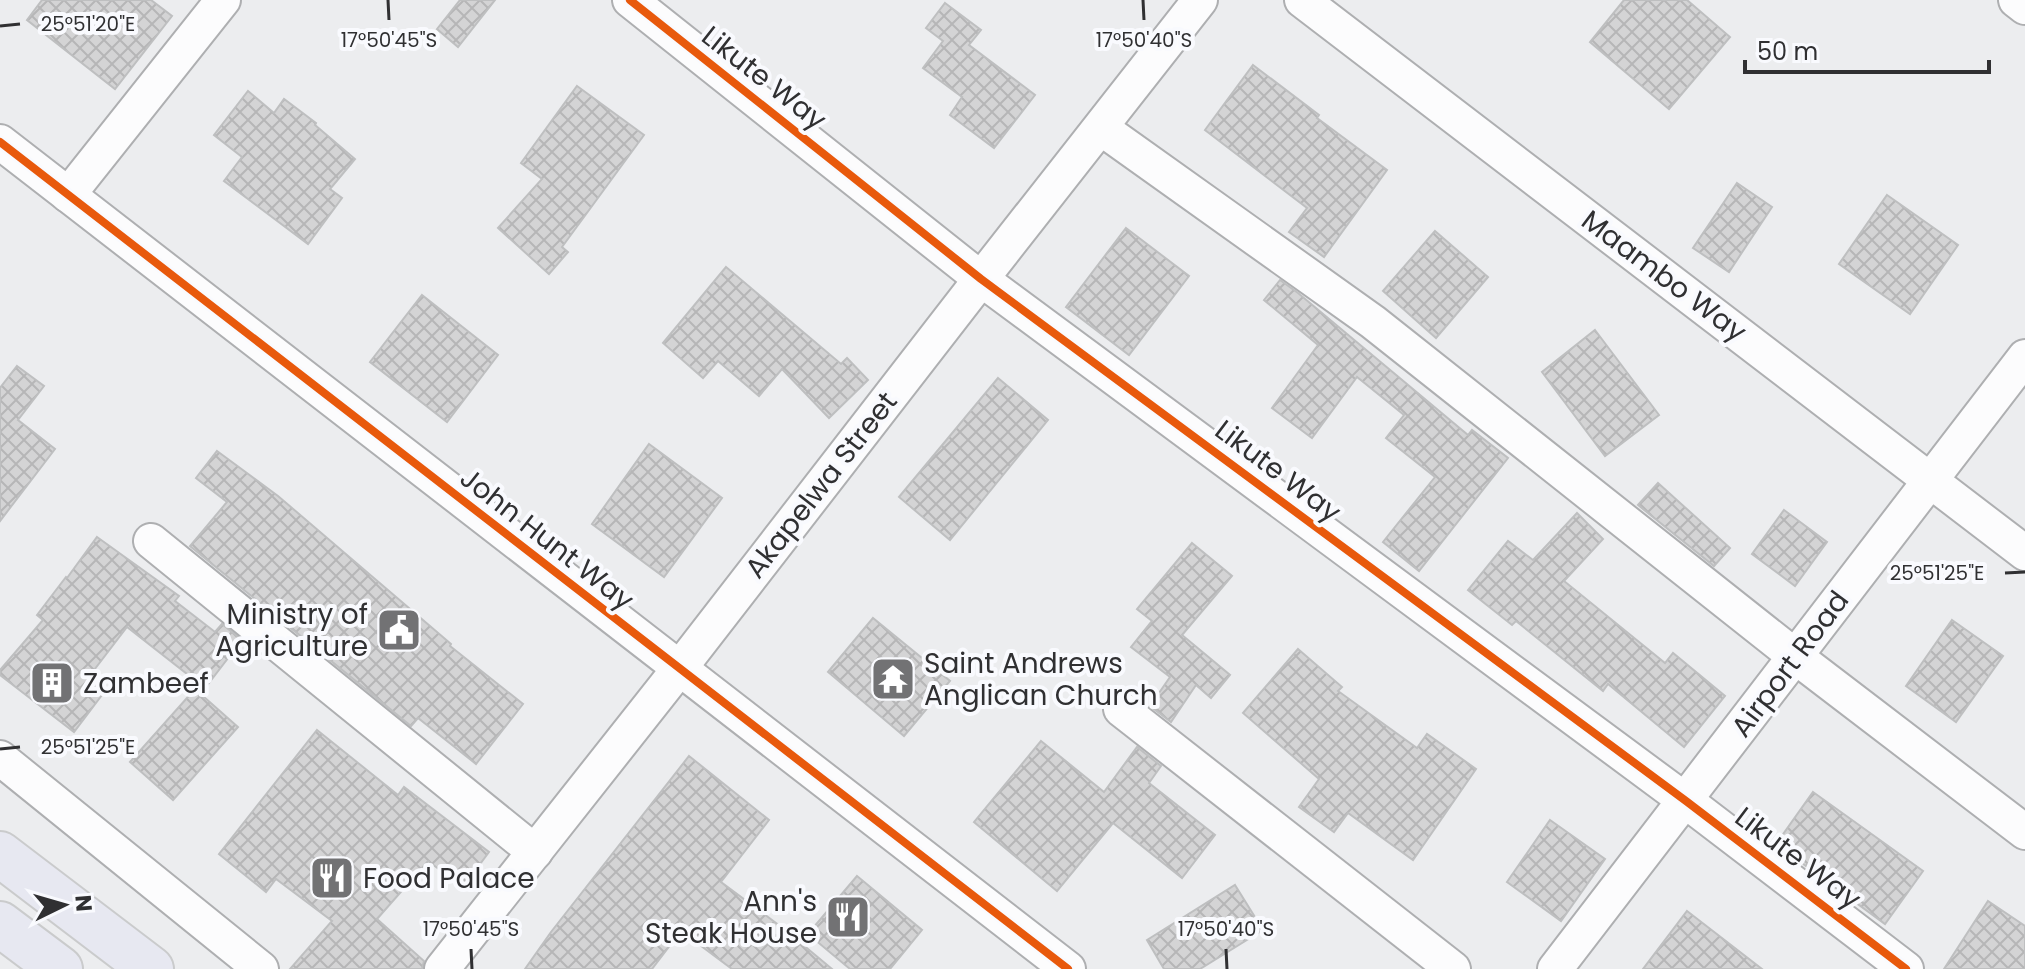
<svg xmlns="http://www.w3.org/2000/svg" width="2025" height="969" font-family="Poppins,sans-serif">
<defs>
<pattern id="building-cross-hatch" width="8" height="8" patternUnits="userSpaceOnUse" patternTransform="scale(2)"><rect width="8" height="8" fill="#d4d4d5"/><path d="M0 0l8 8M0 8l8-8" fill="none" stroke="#b6b6b7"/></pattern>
</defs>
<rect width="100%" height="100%" fill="#ecedef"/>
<g fill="url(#building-cross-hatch)" stroke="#bebfc0" stroke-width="2">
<polygon points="42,0 151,0 172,16 115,89 27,20"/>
<polygon points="460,0 495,0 458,47 437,29"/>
<polygon points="1624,0 1687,0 1730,37 1669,109 1590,42"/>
<polygon points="945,3 981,30 969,45 1035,95 994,148 950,115 962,97 923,68 943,41 926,28"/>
<polygon points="1253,65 1319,115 1317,118 1387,170 1324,257 1289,232 1307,208 1205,130"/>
<polygon points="577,86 644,135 562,247 568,252 549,274 498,228 542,179 521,163"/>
<polygon points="248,91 274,113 284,99 316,123 315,125 355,159 330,189 342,198 308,244 224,181 242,157 214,135"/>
<polygon points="1737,183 1772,207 1729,272 1693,248"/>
<polygon points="1887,195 1958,245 1910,314 1839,264"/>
<polygon points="1126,228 1189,276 1129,355 1066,307"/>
<polygon points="1435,231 1488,277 1436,338 1383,291"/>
<polygon points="726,267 841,364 847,358 868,380 829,418 782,369 759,396 718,361 703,378 663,343"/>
<polygon points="1280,280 1298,293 1468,435 1472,430 1508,458 1419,571 1383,542 1435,477 1386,438 1404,415 1357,377 1312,438 1272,408 1318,345 1264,300"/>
<polygon points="422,295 498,355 447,422 370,362"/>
<polygon points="1595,330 1659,415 1605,456 1542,372"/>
<polygon points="17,366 44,386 18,420 55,449 0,521 0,388"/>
<polygon points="998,378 1048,420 950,540 899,497"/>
<polygon points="649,444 722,498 664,577 592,524"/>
<polygon points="217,451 278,496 451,644 450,646 523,704 476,764 418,718 411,726 190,546 227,502 196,478"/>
<polygon points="1658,483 1730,548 1714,566 1638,505"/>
<polygon points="1784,510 1827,542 1795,586 1752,554"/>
<polygon points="1577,513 1603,539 1564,581 1665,663 1673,653 1725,696 1684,747 1608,684 1603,691 1516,621 1512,625 1468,590 1508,541 1533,560"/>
<polygon points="97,537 179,596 175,601 215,632 222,624 242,640 205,688 127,627 88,678 105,691 74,732 0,675 0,670 43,620 37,615 66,577 67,578"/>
<polygon points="1192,543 1232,576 1182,635 1230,675 1211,698 1196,685 1171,722 1150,706 1170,677 1131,647 1152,621 1137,609"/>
<polygon points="873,618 950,681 904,736 828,672"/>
<polygon points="1952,620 2003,656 1956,722 1906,686"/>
<polygon points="1298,649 1342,687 1338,691 1417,748 1427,734 1476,769 1413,860 1348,813 1334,832 1299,807 1319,779 1243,713"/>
<polygon points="195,689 238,727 173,800 130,762"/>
<polygon points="317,730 398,795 404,787 489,852 463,887 428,861 377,919 424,961 422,969 290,969 332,921 276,879 266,892 219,854"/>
<polygon points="1041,741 1104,792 1137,747 1161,766 1149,783 1215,835 1182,878 1113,823 1057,891 974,822"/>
<polygon points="689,756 769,820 721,882 784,929 832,969 732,969 681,931 652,969 525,969 551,932"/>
<polygon points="1813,792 1923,871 1885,924 1776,844"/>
<polygon points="1550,820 1605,859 1561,921 1507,882"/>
<polygon points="857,876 922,930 890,969 850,969 808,934"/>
<polygon points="1235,885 1263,930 1200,969 1164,969 1147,940"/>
<polygon points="1988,901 2025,926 2025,969 1944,969"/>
<polygon points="1687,911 1762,969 1643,969"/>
</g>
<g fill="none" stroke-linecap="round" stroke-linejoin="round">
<g stroke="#aeafb1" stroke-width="38">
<g id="minor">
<polyline points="630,0 981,279 1686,801 1906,969"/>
<polyline points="1302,0 2025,553"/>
<polyline points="2016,0 2025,7"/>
<polyline points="1101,128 1373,322 1796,657 2025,832"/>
<polyline points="0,142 1068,969"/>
<polyline points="68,195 223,0"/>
<polyline points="151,541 535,852"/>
<polyline points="1121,709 1453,969"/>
<polyline points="0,758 261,969"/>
<polyline points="442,969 679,669 981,279 1200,0"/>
<polyline points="1555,969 2025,357"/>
</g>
</g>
<g stroke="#cacbcc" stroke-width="48">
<g id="highway">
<polyline points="0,854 151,969"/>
<polyline points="0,924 60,969"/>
</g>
</g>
<use href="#minor" stroke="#fcfcfd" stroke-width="34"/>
<use href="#highway" stroke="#e7e8f1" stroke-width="44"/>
<g stroke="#f9fafe" stroke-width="13">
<g id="cycleway">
<polyline points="630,0 981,279 1686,801 1906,969"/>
<polyline points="0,142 1068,969"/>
</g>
</g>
<use href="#cycleway" stroke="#e8590c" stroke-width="8"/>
</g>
<path fill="none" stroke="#303032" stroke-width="3" d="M388,0L389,20M1143,0L1144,20M0,26L20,24M2005,573L2025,572M0,749L20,747M471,949L472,969M1226,949L1227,969"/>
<defs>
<g id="civic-square" transform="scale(2.3)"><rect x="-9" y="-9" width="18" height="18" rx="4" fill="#727274" stroke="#f9fafe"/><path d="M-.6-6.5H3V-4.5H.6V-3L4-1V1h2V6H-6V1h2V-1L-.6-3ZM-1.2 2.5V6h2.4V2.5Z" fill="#fff"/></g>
<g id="temple-square" transform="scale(2.3)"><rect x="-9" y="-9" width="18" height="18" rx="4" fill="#727274" stroke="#f9fafe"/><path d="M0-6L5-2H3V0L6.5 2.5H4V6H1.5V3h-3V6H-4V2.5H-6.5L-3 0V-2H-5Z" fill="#fff"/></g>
<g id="building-square" transform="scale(2.3)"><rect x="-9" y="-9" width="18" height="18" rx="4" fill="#727274" stroke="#f9fafe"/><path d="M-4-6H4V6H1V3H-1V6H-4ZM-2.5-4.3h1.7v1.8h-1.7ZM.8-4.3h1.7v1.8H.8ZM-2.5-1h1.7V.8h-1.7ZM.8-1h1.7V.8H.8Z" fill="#fff"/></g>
<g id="restaurant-square" transform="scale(2.3)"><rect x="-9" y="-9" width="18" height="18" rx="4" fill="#727274" stroke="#f9fafe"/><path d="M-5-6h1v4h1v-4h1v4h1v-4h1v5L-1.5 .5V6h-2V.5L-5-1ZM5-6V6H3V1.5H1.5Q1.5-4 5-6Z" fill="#fff"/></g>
</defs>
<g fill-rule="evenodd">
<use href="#civic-square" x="399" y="630"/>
<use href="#temple-square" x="893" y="679"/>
<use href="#building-square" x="52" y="683"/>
<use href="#restaurant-square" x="332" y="878"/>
<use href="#restaurant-square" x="848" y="917"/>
</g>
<g text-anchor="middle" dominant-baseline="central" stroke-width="8" stroke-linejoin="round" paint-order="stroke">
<g font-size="28" fill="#303032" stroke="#f9fafe">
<text transform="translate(764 78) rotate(38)">Likute Way</text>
<text transform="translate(1664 276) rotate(37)">Maambo Way</text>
<text transform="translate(1278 471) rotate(37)">Likute Way</text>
<text transform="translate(821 485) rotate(-52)">Akapelwa Street</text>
<text transform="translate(547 539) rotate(38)">John Hunt Way</text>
<text transform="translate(1790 664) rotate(-53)">Airport Road</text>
<text transform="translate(1798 858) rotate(37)">Likute Way</text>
</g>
<g font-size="28" fill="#303032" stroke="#f9fafe" text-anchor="start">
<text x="368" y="614" text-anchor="end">Ministry of<tspan x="368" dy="32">Agriculture</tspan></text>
<text x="924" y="663">Saint Andrews<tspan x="924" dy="32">Anglican Church</tspan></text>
<text x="83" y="683">Zambeef</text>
<text x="363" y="878">Food Palace</text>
<text x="817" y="901" text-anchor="end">Ann's<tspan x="817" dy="32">Steak House</tspan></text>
</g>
</g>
<g font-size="20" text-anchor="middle" fill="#303032" stroke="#f9fafe" stroke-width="8" stroke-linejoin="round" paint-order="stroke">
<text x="88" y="31">25°51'20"E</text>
<text x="389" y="47">17°50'45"S</text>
<text x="1144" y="47">17°50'40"S</text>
<text x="1937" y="580">25°51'25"E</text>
<text x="88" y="754">25°51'25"E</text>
<text x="471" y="936">17°50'45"S</text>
<text x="1226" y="936">17°50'40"S</text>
</g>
<g transform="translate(64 905) rotate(85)" stroke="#f9fafe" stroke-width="6" paint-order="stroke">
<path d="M0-6L14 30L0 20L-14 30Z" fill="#303032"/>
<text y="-12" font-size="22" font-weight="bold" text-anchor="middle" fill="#303032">N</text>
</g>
<path d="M1745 60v12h244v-12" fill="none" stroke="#303032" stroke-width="4"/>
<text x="1757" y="60" font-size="24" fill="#303032" stroke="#f9fafe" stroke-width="6" paint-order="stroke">50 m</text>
</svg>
